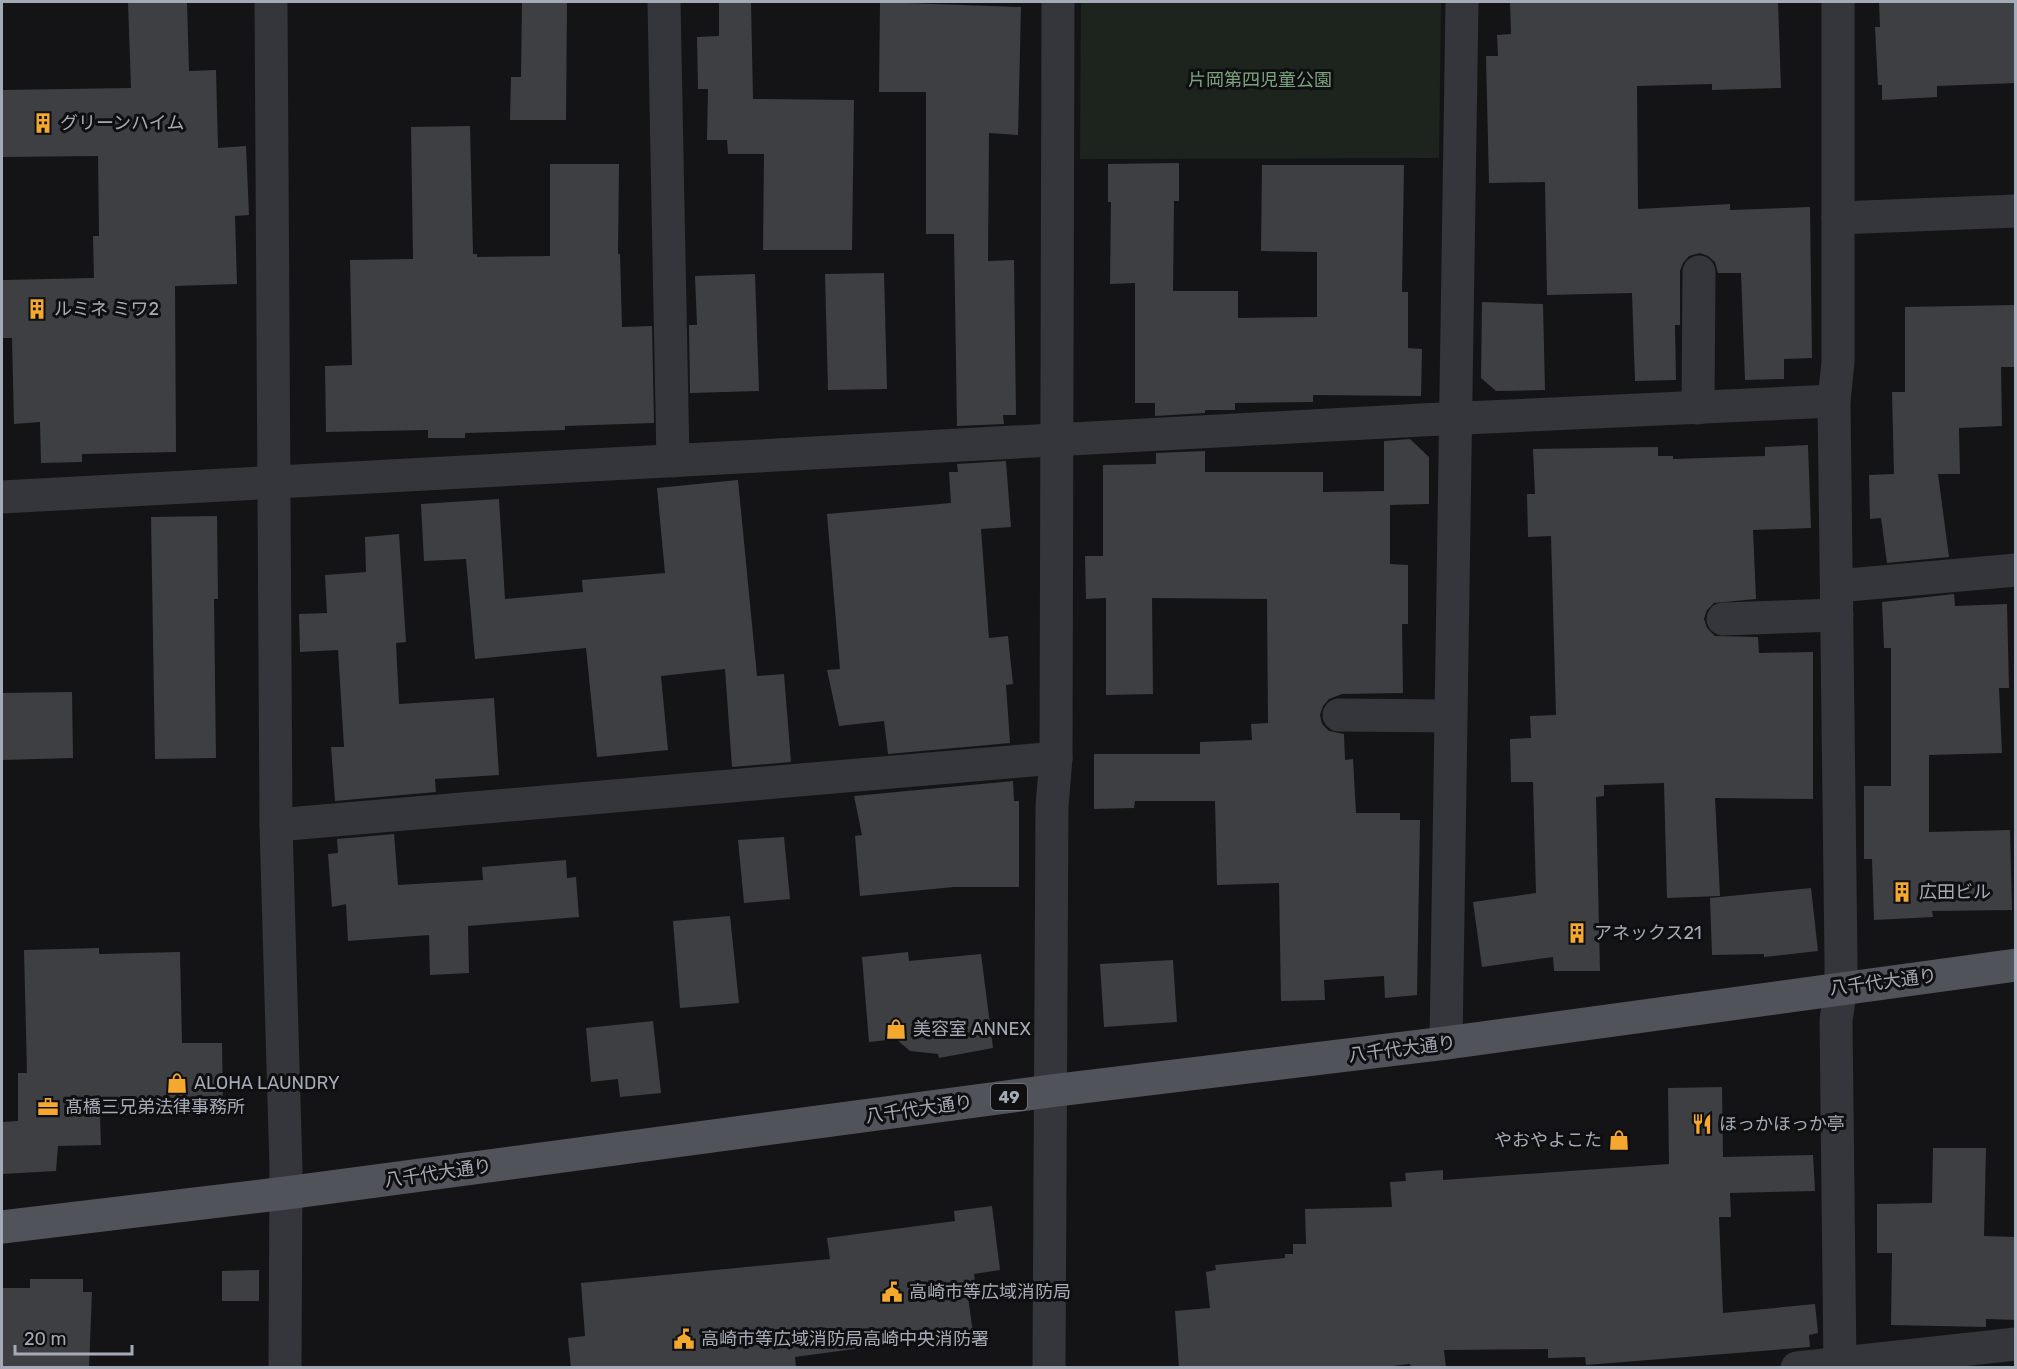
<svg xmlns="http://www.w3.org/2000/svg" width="2017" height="1369" font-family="Rubik,'Noto Sans JP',sans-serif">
<rect width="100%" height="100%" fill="#141416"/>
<polygon fill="#1c241d" points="1081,2 1441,2 1439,158 1080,159"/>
<g fill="#3e3f43">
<polygon points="128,2 187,2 189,71 216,70 218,148 246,146 249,215 235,216 237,284 175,286 176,452 82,454 82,462 41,463 40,422 14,424 12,338 2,338 2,280 94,278 93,236 99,236 98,156 2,157 2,90 131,88"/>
<polygon points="522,2 567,2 566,120 510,120 511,77 521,77"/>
<polygon points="719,2 751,2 753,99 854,100 852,250 763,250 764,154 728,154 727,140 707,140 708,89 698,89 697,37 719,36"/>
<polygon points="880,2 1021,7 1018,135 989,133 988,261 1014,260 1016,415 1003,415 1004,424 957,426 954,234 926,234 926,92 879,92"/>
<polygon points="1510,2 1778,2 1781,88 1712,90 1712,84 1637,86 1638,209 1730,204 1730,210 1810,207 1812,358 1784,359 1784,379 1745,380 1741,273 1718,273 1715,262 1708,256 1700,253 1689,256 1683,263 1680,271 1680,325 1675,325 1676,380 1635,381 1632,293 1547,295 1545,182 1489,183 1486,56 1498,56 1497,35 1511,34"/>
<polygon points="1879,2 2016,2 2016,83 1937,86 1937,97 1882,100 1882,85 1878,85 1875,27 1880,27"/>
<polygon points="470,126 473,254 477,254 477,257 550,256 550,164 619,164 618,254 620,254 622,327 652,326 654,423 565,426 565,430 465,433 465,438 428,438 428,430 326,432 325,366 352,365 350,260 413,259 411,127"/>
<polygon points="1179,163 1179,201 1174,201 1173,291 1238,291 1238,318 1317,317 1317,252 1261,251 1262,165 1404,165 1402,292 1408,292 1408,348 1422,349 1421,396 1313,395 1313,402 1235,403 1235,410 1205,410 1205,413 1155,416 1155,403 1135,403 1135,283 1110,284 1111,202 1108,202 1108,164"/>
<polygon points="884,273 887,389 828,390 825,274"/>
<polygon points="755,274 759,391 690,393 689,325 697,325 695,276"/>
<polygon points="1482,302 1543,304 1545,390 1496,391 1481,378"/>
<polygon points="2016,305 2016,367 2001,367 2002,426 1959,428 1960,474 1938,474 1949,557 1887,563 1881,518 1870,519 1869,475 1894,474 1892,392 1905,392 1905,307"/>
<polygon points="1410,439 1429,457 1429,504 1390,505 1390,564 1408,565 1408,624 1402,624 1403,693 1342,694 1329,699 1323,706 1320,715 1322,724 1329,731 1344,734 1345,760 1353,759 1356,813 1400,813 1400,820 1420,820 1417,995 1385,998 1384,976 1324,980 1325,1000 1281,1001 1279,883 1217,885 1215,801 1135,801 1134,808 1094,809 1094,754 1200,754 1200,742 1252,740 1251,724 1268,723 1267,599 1152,598 1153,694 1106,695 1106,598 1086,599 1085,556 1103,556 1103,465 1156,464 1156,453 1205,451 1205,472 1323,472 1323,492 1384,491 1384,441"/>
<polygon points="1808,445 1811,528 1753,530 1756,599 1714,603 1707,610 1704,619 1707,628 1715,636 1758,637 1759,653 1813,652 1813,799 1715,798 1720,896 1667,898 1664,783 1604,785 1604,796 1596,797 1600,971 1554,971 1553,957 1482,967 1473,902 1536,893 1533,782 1511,782 1510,739 1531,738 1530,716 1556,715 1551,536 1528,537 1527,494 1535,494 1533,449 1658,447 1658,456 1673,456 1673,459 1765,456 1765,447"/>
<polygon points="1006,461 1011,527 981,529 989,638 1008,636 1013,684 1006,685 1010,743 888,754 884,721 839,726 827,670 840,669 827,514 951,503 949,472 958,472 957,464"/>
<polygon points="738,480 757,676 784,674 791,762 732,767 725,669 661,676 668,750 597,757 586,648 475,659 466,559 424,561 421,504 499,499 505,599 583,592 582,580 665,573 657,488"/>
<polygon points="217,516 218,599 214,599 216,758 155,759 151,517"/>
<polygon points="399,534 406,642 396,643 399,704 494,698 499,775 435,779 436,792 335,801 331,747 344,747 338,650 300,652 299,614 327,613 325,575 366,572 365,537"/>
<polygon points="1954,594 1955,606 2007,604 2009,688 1999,688 2002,753 1929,755 1929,832 2010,830 2012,910 1932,911 1933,917 1874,920 1872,859 1864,859 1864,786 1891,786 1891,648 1884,648 1882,602"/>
<polygon points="72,692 73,758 2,760 2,693"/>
<polygon points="1013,781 1014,801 1019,801 1019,887 954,887 860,896 855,836 862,835 854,796"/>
<polygon points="394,834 398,885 483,880 482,867 566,860 567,878 576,877 579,917 468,926 469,973 430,975 429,935 348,941 346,904 332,907 328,854 338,853 337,839"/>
<polygon points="784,837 790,899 744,903 738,840"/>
<polygon points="1811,888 1818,951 1764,957 1764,954 1712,955 1710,898"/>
<polygon points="730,916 739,1003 680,1008 673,921"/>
<polygon points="99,948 99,954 180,952 182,1043 222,1043 223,1115 100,1115 101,1145 58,1146 56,1171 2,1174 2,1122 18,1121 18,1073 27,1073 24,950"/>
<polygon points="908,952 909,961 981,954 993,1048 939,1058 938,1054 910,1051 896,1039 869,1042 862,957"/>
<polygon points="1173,960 1177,1022 1104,1027 1100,964"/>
<polygon points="653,1021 661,1093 620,1097 618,1079 591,1082 586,1028"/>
<polygon points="1722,1087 1723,1157 1813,1155 1815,1191 1730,1193 1731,1217 1719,1217 1723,1313 1815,1304 1818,1333 1809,1335 1810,1347 1586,1365 1585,1357 1548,1358 1548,1349 1444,1350 1446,1368 1411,1368 1410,1364 1376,1368 1179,1368 1175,1311 1210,1308 1206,1272 1216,1270 1215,1265 1285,1258 1285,1254 1293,1254 1293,1244 1306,1244 1305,1209 1392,1207 1390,1182 1406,1181 1405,1173 1443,1170 1443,1180 1669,1164 1668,1088"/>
<polygon points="1933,1148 1986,1148 1984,1236 2016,1237 2016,1320 1986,1319 1986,1327 1891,1325 1892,1253 1877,1253 1877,1204 1932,1203"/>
<polygon points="992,1206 1000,1270 974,1274 977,1296 968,1297 973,1333 795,1357 796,1368 571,1368 568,1338 585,1336 581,1283 830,1259 827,1238 955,1221 954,1211"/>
<polygon points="259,1270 259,1301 222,1301 222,1271"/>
<polygon points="30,1279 83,1279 83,1292 92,1292 89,1368 2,1368 2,1288 30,1288"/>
</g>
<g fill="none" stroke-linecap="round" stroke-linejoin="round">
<g stroke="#35363b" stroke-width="33">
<polyline points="271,2 276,825 286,1170 285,1368"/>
<polyline points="664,2 673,461"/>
<polyline points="1838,2 1838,362 1834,401 1841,960 1841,987 1836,1020 1840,1368"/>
<polyline points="1838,218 2016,211"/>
<polyline points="1698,408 1699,272"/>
<polyline points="2,497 1421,420 1834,401"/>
<polyline points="1837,586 2016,570"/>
<polyline points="1723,619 1837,615"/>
<polyline points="1339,715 1450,716"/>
<polyline points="276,825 1056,758"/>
<polyline points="1446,1043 1462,2"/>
<polyline points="1049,1368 1052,806 1056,758 1058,2"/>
<polyline points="1797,1368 2016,1344"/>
</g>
<polyline stroke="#51535a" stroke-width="33" points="2,1227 286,1193 1050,1091 1446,1043 2016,965"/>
</g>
<defs>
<g id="building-bare" transform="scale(1.62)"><path d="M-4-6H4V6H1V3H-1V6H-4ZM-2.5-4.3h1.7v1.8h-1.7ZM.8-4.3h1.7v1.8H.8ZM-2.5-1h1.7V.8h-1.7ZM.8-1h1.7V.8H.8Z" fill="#f4a82e" stroke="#0f0f11" stroke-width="2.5" paint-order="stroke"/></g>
<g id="shop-bare" transform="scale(1.62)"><path d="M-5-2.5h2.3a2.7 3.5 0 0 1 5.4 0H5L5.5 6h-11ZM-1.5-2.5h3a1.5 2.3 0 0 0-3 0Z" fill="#f4a82e" stroke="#0f0f11" stroke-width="2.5" paint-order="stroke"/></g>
<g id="office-bare" transform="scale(1.62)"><path d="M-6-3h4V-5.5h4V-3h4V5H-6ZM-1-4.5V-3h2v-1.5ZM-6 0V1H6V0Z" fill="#f4a82e" stroke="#0f0f11" stroke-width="2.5" paint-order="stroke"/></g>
<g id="restaurant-bare" transform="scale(1.62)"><path d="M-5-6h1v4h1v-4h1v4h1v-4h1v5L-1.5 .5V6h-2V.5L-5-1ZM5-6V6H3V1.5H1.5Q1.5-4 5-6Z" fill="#f4a82e" stroke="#0f0f11" stroke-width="2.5" paint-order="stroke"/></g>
<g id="civic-bare" transform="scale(1.62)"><path d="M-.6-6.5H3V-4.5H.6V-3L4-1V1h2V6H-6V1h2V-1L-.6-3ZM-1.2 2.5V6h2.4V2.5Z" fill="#f4a82e" stroke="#0f0f11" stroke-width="2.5" paint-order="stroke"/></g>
</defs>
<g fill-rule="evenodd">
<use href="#building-bare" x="43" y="123"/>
<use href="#building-bare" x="37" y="309"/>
<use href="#building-bare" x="1902" y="892"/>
<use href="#building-bare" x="1577" y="933"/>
<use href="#shop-bare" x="896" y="1029"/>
<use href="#shop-bare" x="177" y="1083"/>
<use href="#office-bare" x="48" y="1107"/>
<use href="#restaurant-bare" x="1702" y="1124"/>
<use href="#shop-bare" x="1619" y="1140"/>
<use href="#civic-bare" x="892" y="1292"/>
<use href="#civic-bare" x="684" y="1339"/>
</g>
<g text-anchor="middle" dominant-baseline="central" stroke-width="6" stroke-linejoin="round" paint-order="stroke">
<rect fill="#0f0f11" stroke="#787c84" stroke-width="1.5" x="991" y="1084" width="36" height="26" rx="4.5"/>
<g font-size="16" font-weight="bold" fill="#a5abb6">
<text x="1009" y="1097">49</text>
</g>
<g font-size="18" fill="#7ca27d" stroke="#0f0f11">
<text x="1260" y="80">片岡第四児童公園</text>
</g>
<g font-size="18" fill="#a5abb6" stroke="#0f0f11" text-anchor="start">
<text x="60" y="123">グリーンハイム</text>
<text x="54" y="309">ルミネ ミワ2</text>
<text x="1919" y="892">広田ビル</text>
<text x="1594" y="933">アネックス21</text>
<text x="913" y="1029">美容室 ANNEX</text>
<text x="194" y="1083">ALOHA LAUNDRY</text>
<text x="65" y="1107">髙橋三兄弟法律事務所</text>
<text x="1719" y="1124">ほっかほっか亭</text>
<text x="1602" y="1140" text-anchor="end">やおやよこた</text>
<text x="909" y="1292">高崎市等広域消防局</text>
<text x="701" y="1339">高崎市等広域消防局高崎中央消防署</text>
</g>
<g font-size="18" fill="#a5abb6" stroke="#0f0f11">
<text transform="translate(1883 982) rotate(-7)">八千代大通り</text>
<text transform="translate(1402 1049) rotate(-7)">八千代大通り</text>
<text transform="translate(919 1109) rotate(-8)">八千代大通り</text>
<text transform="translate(438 1173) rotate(-8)">八千代大通り</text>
</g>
</g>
<rect width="2017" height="1369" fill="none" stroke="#a5abb6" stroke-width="6"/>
<path d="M15 1345v9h117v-9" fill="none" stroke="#a5abb6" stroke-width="3"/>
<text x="24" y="1345" font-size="18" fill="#a5abb6" stroke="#0f0f11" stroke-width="4.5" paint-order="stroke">20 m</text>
</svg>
